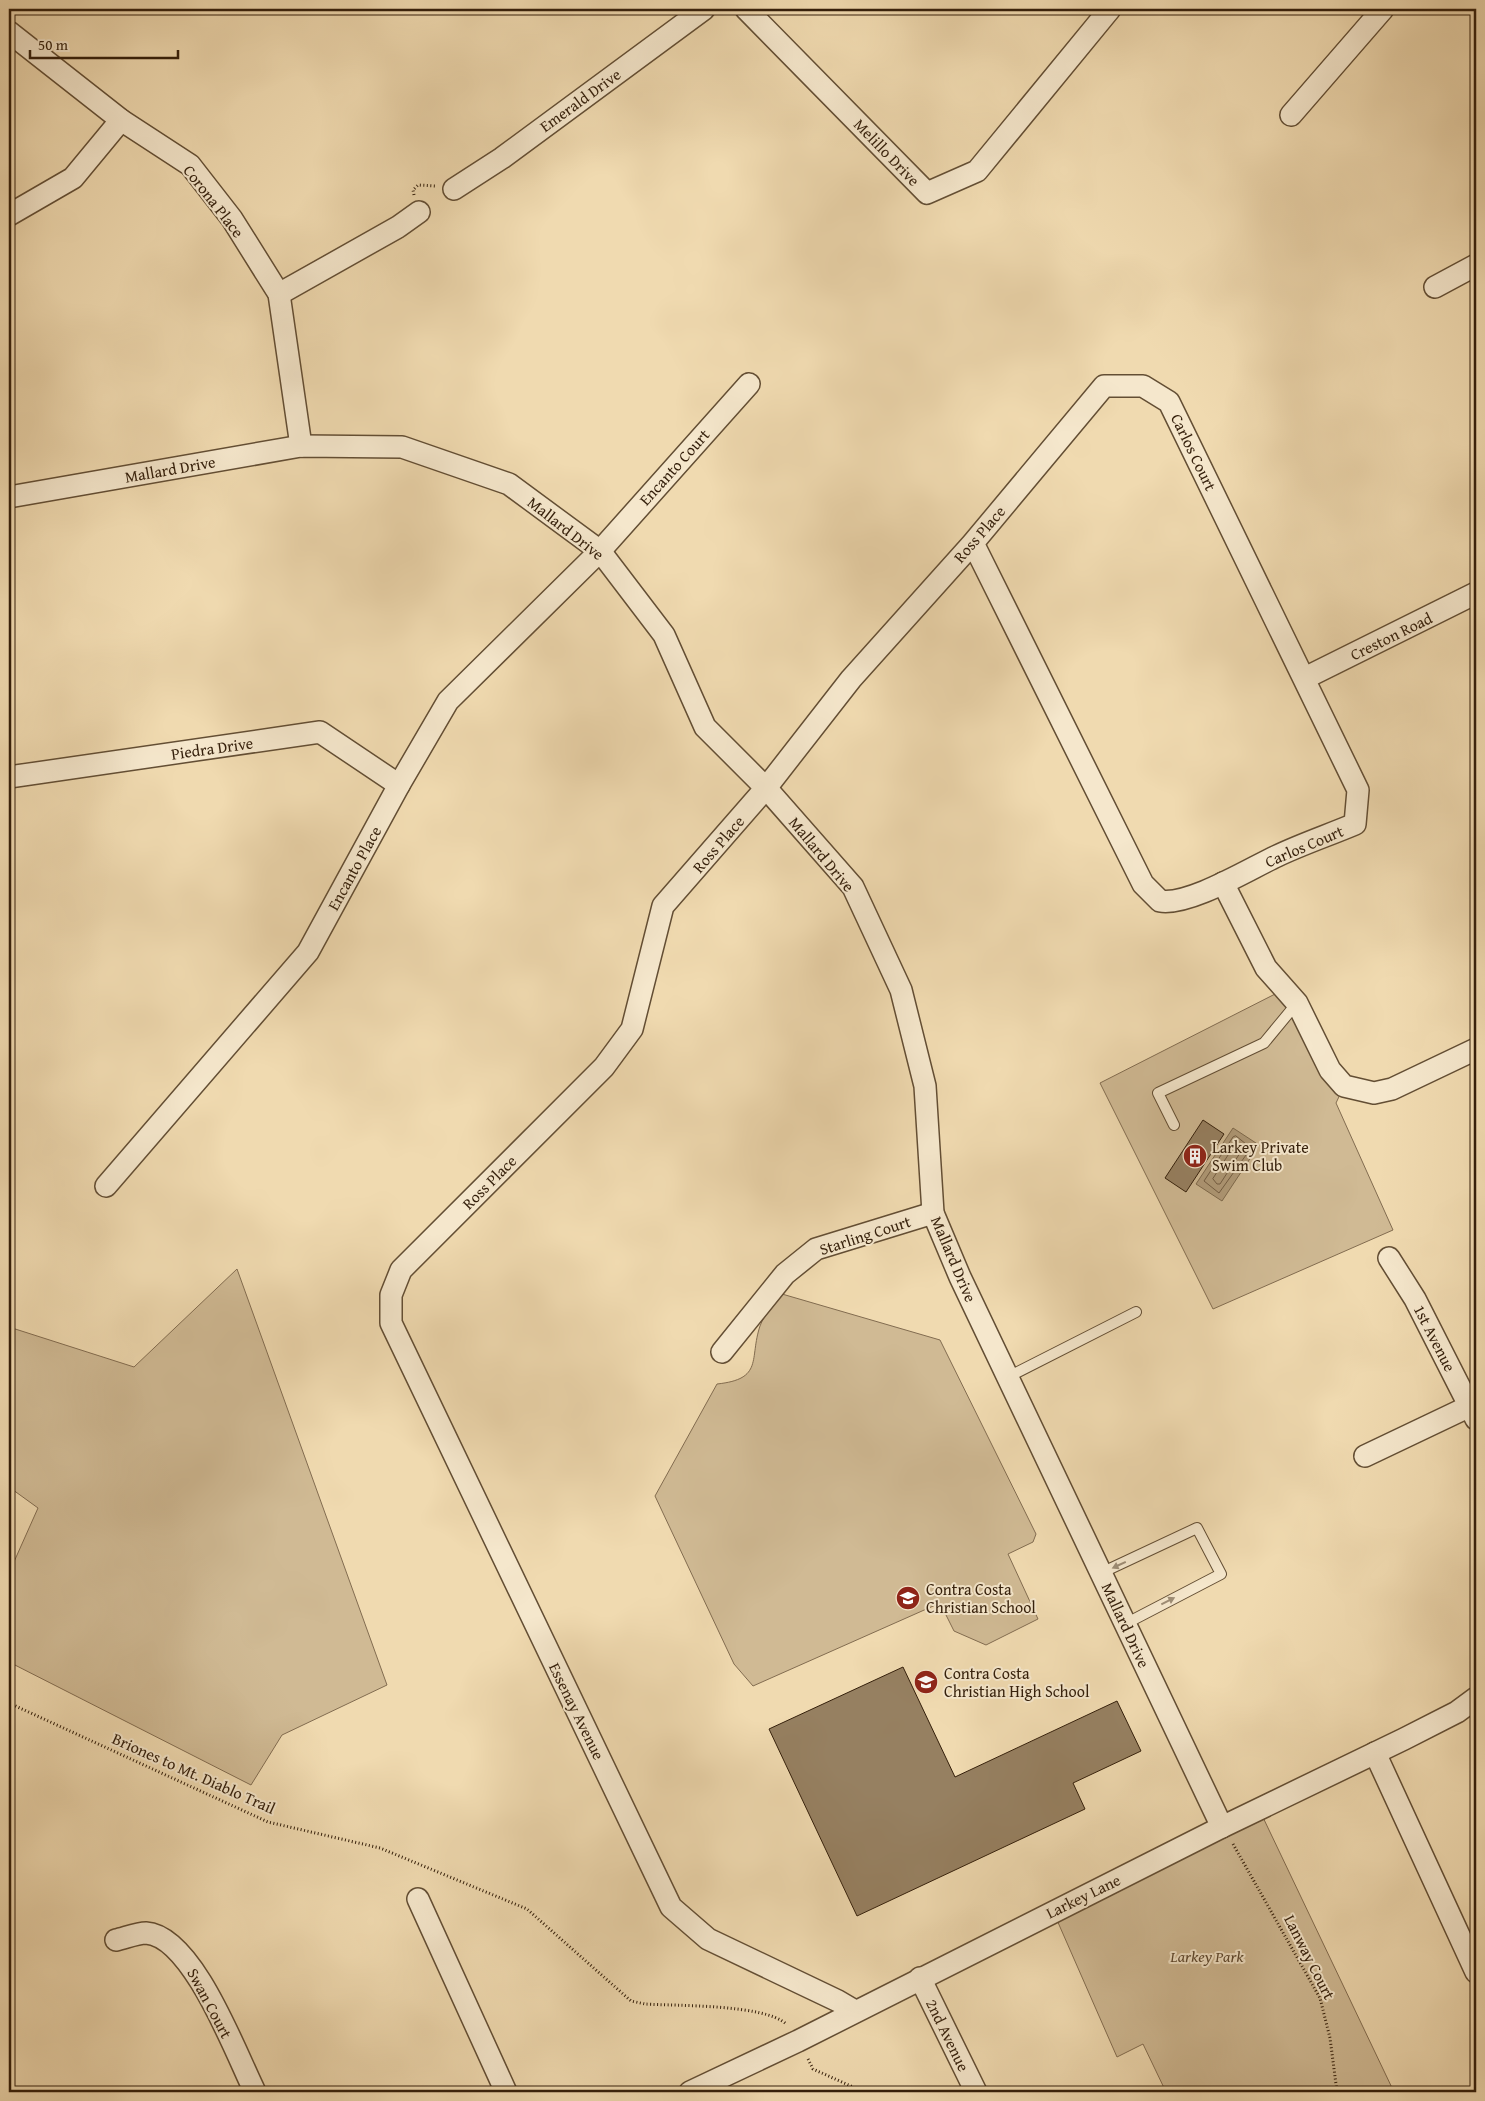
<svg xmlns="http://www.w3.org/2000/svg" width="1485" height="2101" font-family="'Gentium Book Plus',serif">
<rect width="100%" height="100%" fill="#f0dab0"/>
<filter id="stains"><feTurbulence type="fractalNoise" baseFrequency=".004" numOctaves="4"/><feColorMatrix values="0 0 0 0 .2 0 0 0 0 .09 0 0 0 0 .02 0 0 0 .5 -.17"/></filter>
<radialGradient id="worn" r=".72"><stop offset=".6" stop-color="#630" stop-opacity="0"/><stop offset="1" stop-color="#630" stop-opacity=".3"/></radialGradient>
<g fill="#d0ba94" stroke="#826c50">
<polygon points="1283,990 1344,1086 1336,1103 1393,1230 1213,1309 1100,1083"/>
<polygon points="237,1269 387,1685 282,1735 251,1785 9,1662 9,1573 38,1508 9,1487 9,1327 134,1367"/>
<path d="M782,1294L940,1340L1036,1534L1033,1542L1008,1554L1038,1619L986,1645L954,1631L940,1603L753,1686L734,1664L655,1496L717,1384C764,1379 749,1359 760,1326C764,1315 775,1303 782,1294Z"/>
<polygon points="1259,1809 1394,2092 1166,2092 1143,2044 1117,2057 1053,1911"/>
</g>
<polygon fill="#b09a78" stroke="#7e694c" points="1233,1128 1259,1145 1222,1201 1196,1184"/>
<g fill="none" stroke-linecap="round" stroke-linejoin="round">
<g stroke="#725c42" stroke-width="1">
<polygon points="1236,1136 1251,1148 1219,1193 1204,1181 1233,1137"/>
<polygon points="1235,1145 1241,1147 1242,1150 1220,1184 1217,1184 1213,1179"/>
</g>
</g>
<g fill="#968061" stroke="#341f0b">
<polygon points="1203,1120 1224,1134 1186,1192 1165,1178"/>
<polygon points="903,1667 955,1777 1117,1701 1141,1751 1073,1783 1085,1809 857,1916 769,1729"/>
</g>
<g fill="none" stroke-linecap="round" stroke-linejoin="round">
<g stroke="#634e34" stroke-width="12">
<g id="lane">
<polyline points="1174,1125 1158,1093 1264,1043 1297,1003"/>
<polyline points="1008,1377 1136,1312"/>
<polyline points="1101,1573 1197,1528 1221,1574 1125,1624"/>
</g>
</g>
<g stroke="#634e34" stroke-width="24">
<g id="street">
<polyline points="746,9 927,193 977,171 1110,9"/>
<polyline points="9,32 121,120 190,165 232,219 279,294 301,446"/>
<polyline points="1291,115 1383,9"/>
<polyline points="454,189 502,158 704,9"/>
<polyline points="9,215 73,178 121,120"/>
<polyline points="1435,287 1476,265"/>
<polyline points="279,294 398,227 419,212"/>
<polyline points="9,497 301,446 402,447 509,484 600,551 664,635 705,727 766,788 853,887 901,990 925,1086 933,1213 960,1277 1222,1827"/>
<polyline points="1305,678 1476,593"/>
<polyline points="9,777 320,732 399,785"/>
<polyline points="1223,883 1266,968 1297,1003 1330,1070 1344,1086 1374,1093 1392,1089 1476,1049"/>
<polyline points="106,1186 308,952 399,785 448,701 600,551 749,384"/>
<polyline points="1389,1258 1415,1299 1476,1419"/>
<polyline points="722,1352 785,1274 816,1249 933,1213"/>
<polyline points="1365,1456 1470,1406"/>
<polyline points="1375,1753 1476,1972"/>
<polyline points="418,1899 506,2092"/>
<path d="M116,1940C125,1938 137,1933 146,1933C193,1936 236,2054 255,2092"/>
<polyline points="920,1978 976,2092"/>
<path d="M855,2011L838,2001L708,1939L671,1907L391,1323V1295L401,1270L604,1067L632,1029L663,906L766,788L851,679L973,543L1104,386H1143L1169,402L1358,790L1355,824C1329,835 1302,844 1277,856C1249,869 1189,906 1160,901L1143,884L973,543"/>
<polyline points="690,2092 798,2041 1222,1827 1404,1739 1457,1712 1476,1698"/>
</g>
</g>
<g stroke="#341f0b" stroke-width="3" stroke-dasharray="1 2.5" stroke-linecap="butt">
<polyline points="414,195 413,190 418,185 436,186"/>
<path d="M9,1703L268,1822L380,1848L527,1909L631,2001L645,2004C676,2006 765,2004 786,2024"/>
<polyline points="1233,1844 1320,1998 1330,2038 1337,2092"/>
<polyline points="808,2059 813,2069 864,2092"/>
</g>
<use href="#lane" stroke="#f5e7cc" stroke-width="10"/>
<use href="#street" stroke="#f5e7cc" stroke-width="21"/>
</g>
<defs><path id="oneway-solid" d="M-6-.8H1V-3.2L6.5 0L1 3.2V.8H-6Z" transform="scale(1.25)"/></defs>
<g fill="#9e8d75">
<use href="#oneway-solid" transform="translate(1119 1565) rotate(155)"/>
<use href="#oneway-solid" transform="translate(1168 1601) rotate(-27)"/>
</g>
<defs>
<g id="building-disc" transform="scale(1.25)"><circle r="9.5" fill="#8f2418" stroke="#f5e7cc"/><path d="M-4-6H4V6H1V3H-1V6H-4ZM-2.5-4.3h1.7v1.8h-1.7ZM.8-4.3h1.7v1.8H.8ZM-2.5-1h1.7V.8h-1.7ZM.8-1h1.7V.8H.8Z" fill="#fff"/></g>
<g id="school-disc" transform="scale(1.25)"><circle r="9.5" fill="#8f2418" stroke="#f5e7cc"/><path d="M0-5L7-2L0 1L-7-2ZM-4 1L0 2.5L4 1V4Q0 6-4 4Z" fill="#fff"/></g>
</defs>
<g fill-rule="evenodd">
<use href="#building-disc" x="1195" y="1156"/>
<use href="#school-disc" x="908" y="1598"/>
<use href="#school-disc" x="926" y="1682"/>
</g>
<g text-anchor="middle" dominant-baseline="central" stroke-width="4" stroke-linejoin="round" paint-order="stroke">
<g font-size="16" fill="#341f0b" stroke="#f5e7cc">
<text transform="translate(580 100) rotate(-36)">Emerald Drive</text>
<text transform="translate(887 152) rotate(46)">Melillo Drive</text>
<text transform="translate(214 201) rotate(52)">Corona Place</text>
<text transform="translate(1194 452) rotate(64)">Carlos Court</text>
<text transform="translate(674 467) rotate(-48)">Encanto Court</text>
<text transform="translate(170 469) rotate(-10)">Mallard Drive</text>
<text transform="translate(566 528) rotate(38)">Mallard Drive</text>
<text transform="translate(979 534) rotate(-49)">Ross Place</text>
<text transform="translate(1391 636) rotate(-26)">Creston Road</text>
<text transform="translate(212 748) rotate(-8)">Piedra Drive</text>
<text transform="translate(718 844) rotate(-49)">Ross Place</text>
<text transform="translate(1304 846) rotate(-23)">Carlos Court</text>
<text transform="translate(822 854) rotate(50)">Mallard Drive</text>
<text transform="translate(354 868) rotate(-61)">Encanto Place</text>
<text transform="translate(489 1182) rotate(-45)">Ross Place</text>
<text transform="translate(865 1235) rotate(-18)">Starling Court</text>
<text transform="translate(954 1259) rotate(67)">Mallard Drive</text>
<text transform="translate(1435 1338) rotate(63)">1st Avenue</text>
<text transform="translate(1126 1625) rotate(65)">Mallard Drive</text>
<text transform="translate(577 1711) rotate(64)">Essenay Avenue</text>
<text transform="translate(194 1773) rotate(24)">Briones to Mt. Diablo Trail</text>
<text transform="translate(1083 1896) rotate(-26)">Larkey Lane</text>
<text transform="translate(1310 1957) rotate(63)">Lanway Court</text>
<text transform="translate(210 2003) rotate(62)">Swan Court</text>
<text transform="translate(948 2035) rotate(64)">2nd Avenue</text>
</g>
<g font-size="16" fill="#341f0b" stroke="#f5e7cc" text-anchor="start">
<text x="1212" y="1147">Larkey Private<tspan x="1212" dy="18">Swim Club</tspan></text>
<text x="926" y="1589">Contra Costa<tspan x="926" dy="18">Christian School</tspan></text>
<text x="944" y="1673">Contra Costa<tspan x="944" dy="18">Christian High School</tspan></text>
</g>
<g font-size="16" font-style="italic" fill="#5b462d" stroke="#f5e7cc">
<text x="1207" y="1956">Larkey Park</text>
</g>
</g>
<rect width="1485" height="2101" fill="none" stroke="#f0dab0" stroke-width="30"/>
<rect x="10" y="10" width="1465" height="2081" fill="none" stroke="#341f0b" stroke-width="2.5"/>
<rect x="15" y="15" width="1455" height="2071" fill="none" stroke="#341f0b"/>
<path d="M30 50v8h148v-8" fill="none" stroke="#341f0b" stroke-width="2.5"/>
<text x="38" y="50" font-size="15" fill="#341f0b" stroke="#f5e7cc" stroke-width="4" paint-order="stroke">50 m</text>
<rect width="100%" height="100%" filter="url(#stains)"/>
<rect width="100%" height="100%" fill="url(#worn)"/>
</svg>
